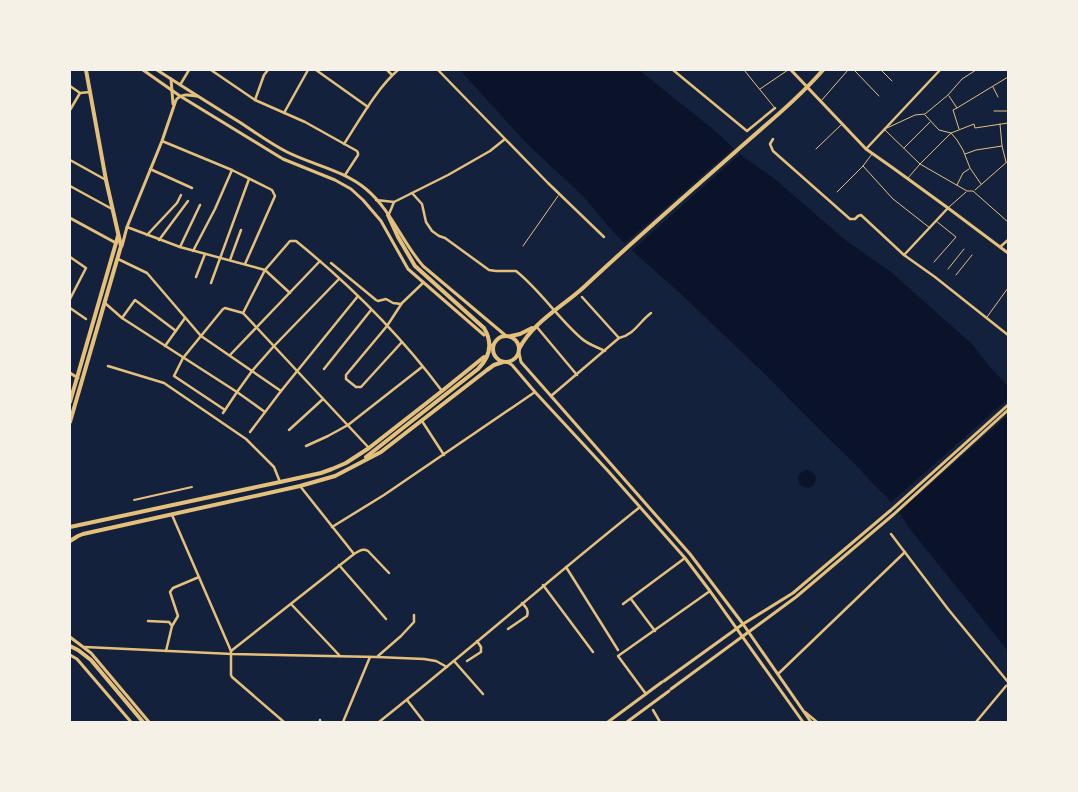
<svg xmlns="http://www.w3.org/2000/svg" width="1078" height="792" font-family="'Roboto Serif',serif">
<rect width="100%" height="100%" fill="#14213d"/>
<g fill="#0b132b">
<polygon points="460,70 639,70 713,129 741,155 775,179 844,239 891,272 972,344 989,366 1008,386 1008,651 909,528 901,515 886,496 873,484 860,469 806,416 772,381 683,296 636,254 615,234 584,197 526,143"/>
<circle cx="807" cy="479" r="9"/>
</g>
<g fill="#14213d">
<polygon points="735,147 741,153 630,252 623,245"/>
<polygon points="1008,399 1008,415 897,514 889,504"/>
</g>
<g fill="none" stroke-linecap="round" stroke-linejoin="round">
<g stroke="#e5c07b" stroke-width="1">
<polyline points="744,70 774,107"/>
<polyline points="854,70 879,96"/>
<polyline points="881,70 892,81"/>
<polyline points="993,87 998,97"/>
<polyline points="760,89 788,70"/>
<polyline points="949,96 957,108 953,110 959,129"/>
<polyline points="821,101 848,70"/>
<polyline points="957,108 1008,77"/>
<polyline points="994,111 1008,111"/>
<polyline points="925,115 939,130 951,133 957,140 963,150 970,168 981,184"/>
<polyline points="1000,124 1002,146 1006,162"/>
<polyline points="887,128 915,115 925,114 948,95 962,79 976,70"/>
<polyline points="885,130 920,164 967,191 973,191 1008,222"/>
<polyline points="904,148 930,122"/>
<polyline points="816,149 842,124"/>
<polyline points="965,154 976,150 1002,146"/>
<polyline points="863,166 893,199 930,228"/>
<polyline points="908,178 920,164 951,133 974,124 975,128 1008,123"/>
<polyline points="957,185 963,173 969,169"/>
<polyline points="975,190 1008,161"/>
<polyline points="837,192 863,166 872,154"/>
<polyline points="949,207 966,192"/>
<polyline points="523,246 558,196"/>
<polyline points="934,262 956,237 936,221"/>
<polyline points="948,269 964,249"/>
<polyline points="956,275 972,255"/>
<polyline points="987,317 1008,288"/>
</g>
<polyline stroke="#e5c07b" stroke-width="2" points="134,500 192,487"/>
<g stroke="#e5c07b" stroke-width="2.5">
<polyline points="211,70 255,100 305,122 357,151 358,153 358,155 345,175"/>
<polyline points="316,70 368,107"/>
<polyline points="387,70 392,75"/>
<polyline points="438,70 548,183 604,237"/>
<polyline points="673,70 747,131 775,108"/>
<polyline points="180,85 189,70"/>
<polyline points="70,86 80,93 90,92"/>
<polyline points="255,100 264,75 268,70"/>
<polyline points="70,110 80,93"/>
<polyline points="284,113 308,70"/>
<polyline points="773,139 770,144 773,151 850,219 855,219 858,216 861,215 904,255 935,277 1008,335"/>
<polyline points="162,141 232,170 272,190 275,196 245,264"/>
<path d="M344,144C359,121 377,88 398,70"/>
<polyline points="866,149 940,70"/>
<polyline points="70,160 106,180"/>
<polyline points="150,169 192,188"/>
<polyline points="70,186 112,209"/>
<path d="M412,193L422,204L426,222L432,231L439,236L445,238L489,270L496,271H516C540,290 557,317 581,338C587,344 597,347 605,351"/>
<polyline points="376,200 394,202 448,175 490,151 505,139"/>
<polyline points="389,214 394,202"/>
<polyline points="127,227 180,247 265,270 290,293"/>
<polyline points="147,235 177,203 181,195"/>
<polyline points="159,240 188,201"/>
<polyline points="180,247 200,205"/>
<polyline points="1000,247 1008,240"/>
<polyline points="193,251 215,209 232,170"/>
<polyline points="904,255 948,208"/>
<polyline points="70,257 86,268 70,299"/>
<polyline points="118,259 147,273 201,336 281,391"/>
<polyline points="230,260 241,230"/>
<polyline points="331,263 376,300 378,301 386,299 393,303 401,304"/>
<polyline points="196,277 205,254"/>
<polyline points="211,283 249,179"/>
<polyline points="582,297 619,338"/>
<polyline points="105,303 122,318 237,392 265,412"/>
<polyline points="70,308 86,319"/>
<path d="M243,313L265,270L290,241H296C349,284 401,336 442,391"/>
<polyline points="122,318 135,300 176,331"/>
<polyline points="536,326 577,375"/>
<polyline points="402,342 361,387 356,387 346,379 346,375 387,326 402,303 423,283"/>
<polyline points="165,346 185,318"/>
<polyline points="230,355 320,261"/>
<polyline points="108,366 164,383 246,439 274,467 280,482"/>
<polyline points="324,369 371,310"/>
<path d="M551,396L619,338C634,335 640,321 651,313"/>
<polyline points="225,410 174,376 183,358 223,309 225,308 243,313 369,448"/>
<polyline points="223,413 237,392 252,371 274,346 339,279"/>
<polyline points="422,421 444,455"/>
<polyline points="289,430 323,399"/>
<polyline points="250,432 281,391 358,296"/>
<polyline points="306,446 328,436 348,425 422,367"/>
<polyline points="300,486 354,554"/>
<polyline points="172,515 231,651 231,675 232,677 284,722"/>
<polyline points="332,527 384,495 535,392"/>
<polyline points="891,534 948,609 1008,682"/>
<polyline points="339,565 386,619"/>
<polyline points="566,567 618,650"/>
<polyline points="543,585 593,652"/>
<polyline points="631,599 655,631"/>
<polyline points="291,604 340,656"/>
<polyline points="623,604 685,558"/>
<polyline points="148,621 169,622 172,626 166,651"/>
<polyline points="172,626 178,616 170,592 173,588 199,577"/>
<path d="M508,629L527,616C529,610 526,607 522,603"/>
<polyline points="85,647 232,654 377,657 424,659 436,661 447,667"/>
<path d="M231,651L354,554C359,551 363,548 368,551L389,573"/>
<polyline points="378,656 401,636 414,622 414,615"/>
<polyline points="454,661 483,694"/>
<polyline points="467,661 481,652 481,647 477,641"/>
<polyline points="778,674 905,552"/>
<polyline points="646,694 618,656 710,591"/>
<polyline points="407,700 424,722"/>
<polyline points="653,710 660,722"/>
<polyline points="805,712 817,722"/>
<polyline points="320,720 320,722"/>
<polyline points="343,722 370,657"/>
<path d="M379,722C467,652 552,577 640,507"/>
<polyline points="976,722 1006,686 1008,685"/>
</g>
<g stroke="#e5c07b" stroke-width="3">
<polyline points="70,218 116,243"/>
<polyline points="70,373 78,378"/>
</g>
<g stroke="#e5c07b" stroke-width="3">
<polyline points="143,70 180,96 283,159 335,180 351,189 363,200 381,221 408,269 484,335"/>
<path d="M157,70C185,88 213,106 241,123C256,133 271,144 287,152C313,165 343,170 366,189C391,210 402,242 423,266L505,335"/>
<polyline points="791,70 866,149 893,168 948,208 1008,253"/>
<polyline points="171,79 173,104"/>
<path d="M122,246L127,227L162,141L176,100C181,93 189,95 197,96"/>
<polyline points="492,345 493,345"/>
<polyline points="519,353 521,362 551,396 690,554 743,624 811,722"/>
<polyline points="507,362 512,365 535,392 609,472 685,558 710,591 803,722"/>
<polyline points="70,637 91,653 149,722"/>
<polyline points="70,655 77,659 131,722"/>
<polyline points="664,681 743,624 793,593 891,510 1008,405"/>
<polyline points="671,689 796,597 894,514 1008,410"/>
<polyline points="608,722 662,682"/>
<polyline points="627,722 669,691"/>
</g>
<g stroke="#e5c07b" stroke-width="4">
<circle cx="506" cy="349" r="13"/>
<polyline points="511,336 520,334 532,328"/>
<path d="M519,349C533,322 562,307 584,287C633,241 684,197 734,153C764,126 796,101 823,70"/>
<polyline points="70,402 118,236"/>
<polyline points="70,422 121,246 106,180 86,70"/>
<path d="M366,457L478,369C490,357 493,343 484,328L415,266L398,237L388,215"/>
<polyline points="70,527 280,482 321,473 332,469 346,463 369,448 442,391 484,357"/>
<polyline points="70,541 78,536 83,534 300,486 335,476 381,452 487,370 494,365 503,362"/>
<polyline points="70,646 78,650 91,660 143,722"/>
</g>
</g>
<rect width="1078" height="792" fill="none" stroke="#f6f1e7" stroke-width="142"/>
</svg>
